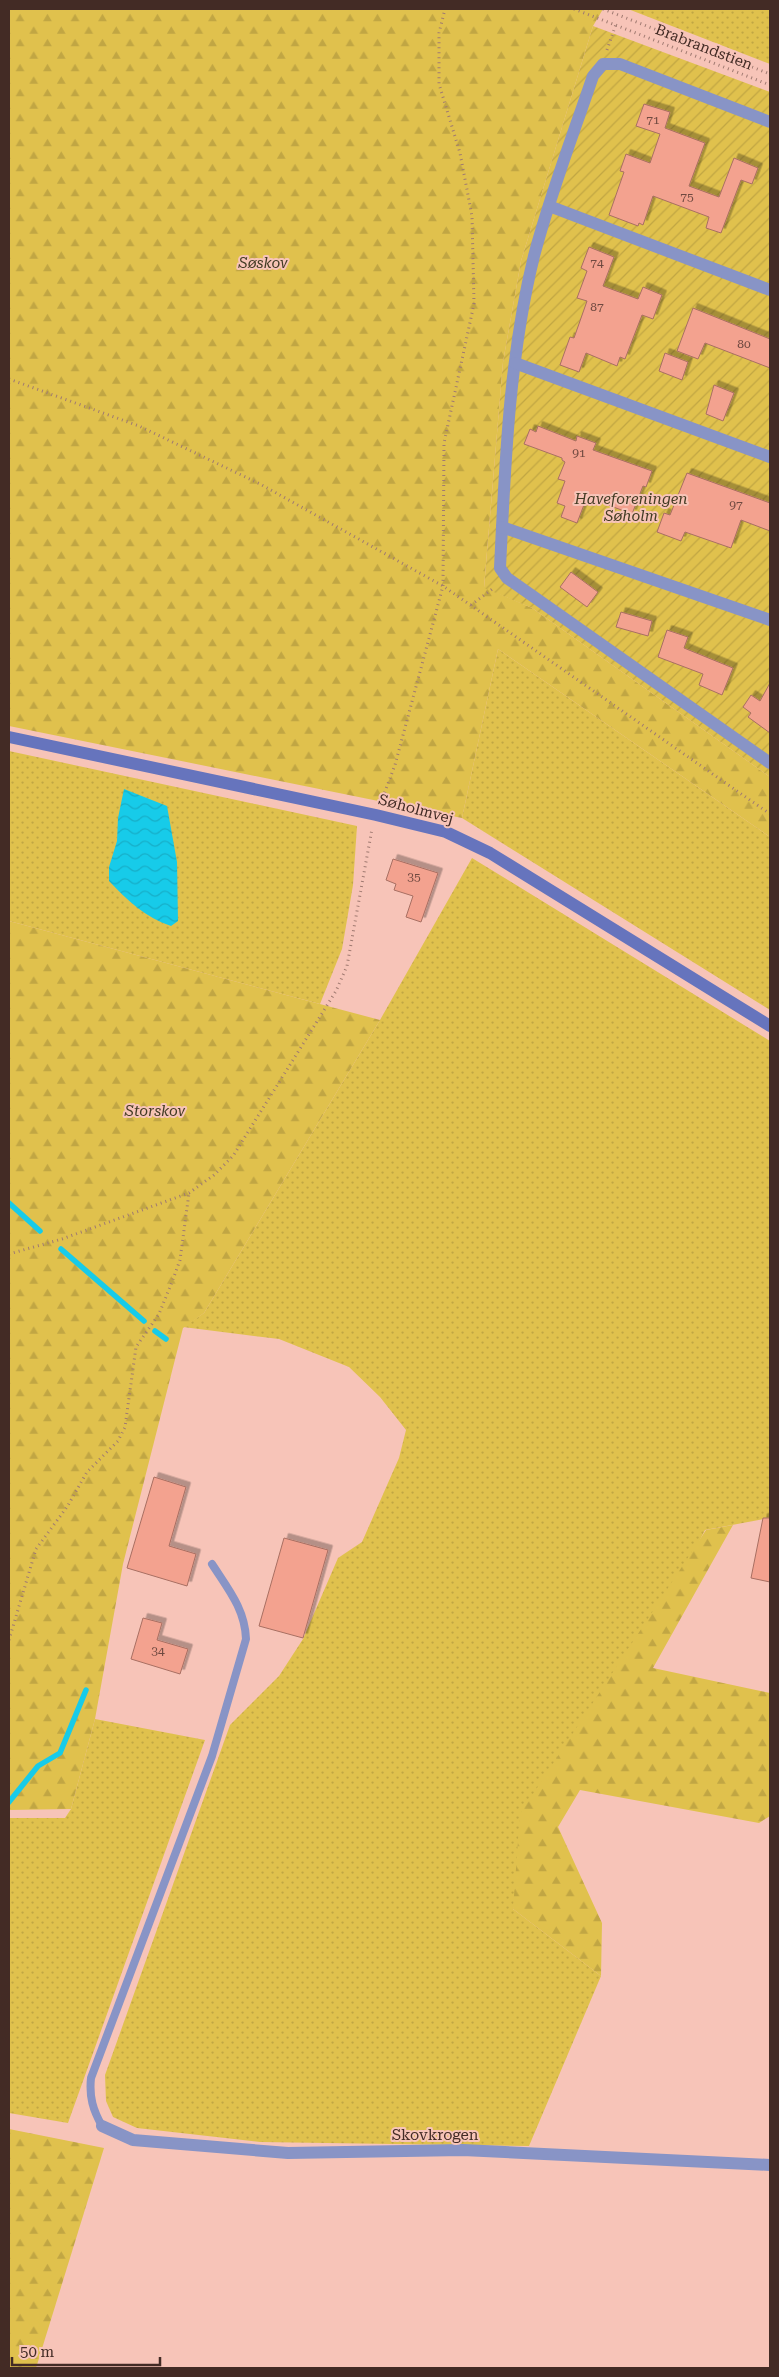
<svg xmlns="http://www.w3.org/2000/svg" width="779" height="2377" font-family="'Roboto Serif',serif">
<defs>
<pattern id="grass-dots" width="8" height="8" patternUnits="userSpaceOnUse" patternTransform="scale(1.25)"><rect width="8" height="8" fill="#e0c14d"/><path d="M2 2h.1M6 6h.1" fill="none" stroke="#c1a643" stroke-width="1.8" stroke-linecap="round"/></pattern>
<pattern id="forest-firs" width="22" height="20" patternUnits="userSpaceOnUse" patternTransform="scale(1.25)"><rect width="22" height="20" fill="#e0c14d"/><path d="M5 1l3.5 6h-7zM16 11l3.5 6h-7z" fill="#c1a643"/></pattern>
<pattern id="garden-furrows" width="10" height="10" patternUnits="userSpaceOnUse" patternTransform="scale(1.25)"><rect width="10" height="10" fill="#e0c14d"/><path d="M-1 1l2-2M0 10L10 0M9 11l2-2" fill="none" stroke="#c1a643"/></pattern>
<pattern id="water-waves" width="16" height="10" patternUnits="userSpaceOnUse" patternTransform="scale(1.25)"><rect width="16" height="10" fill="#17cbe9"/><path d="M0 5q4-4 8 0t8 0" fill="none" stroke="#17aec8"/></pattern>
<filter id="shadow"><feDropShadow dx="4.5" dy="-4.5" stdDeviation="0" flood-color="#0004"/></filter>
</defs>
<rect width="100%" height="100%" fill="#f7c4b8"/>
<g fill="url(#grass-dots)">
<polygon points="628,9 770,9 770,64"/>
<polygon points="498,649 770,837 770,1010 462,818"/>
<polygon points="9,751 357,826 353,885 342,949 320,1004 9,921"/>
<polygon points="472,858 770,1041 770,1518 705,1530 513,1909 601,1976 529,2146 260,2142 137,2128 113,2117 106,2101 105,2075 230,1725 279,1676 303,1639 338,1558 362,1542 399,1458 406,1430 380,1397 349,1367 279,1339 183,1327 204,1313 380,1020"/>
<polygon points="95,1719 205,1740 68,2123 9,2113 9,1818 65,1818 71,1809"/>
</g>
<g fill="url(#forest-firs)">
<polygon points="9,9 603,9 593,26 521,261 503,362 484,587 532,608 770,777 770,837 498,649 462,818 9,726"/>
<polygon points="9,921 380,1020 204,1313 183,1328 123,1564 95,1719 71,1809 9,1810"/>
<polygon points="733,1525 653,1668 770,1693 770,1816 759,1823 580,1790 558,1827 602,1923 601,1976 513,1909 520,1814 706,1530"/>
<polygon points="9,2129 104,2148 36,2368 9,2368"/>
</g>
<polygon fill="url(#garden-furrows)" points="593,26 770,92 770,777 532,608 484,588 503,362 521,261"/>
<path fill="url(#water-waves)" d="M124,789L167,806L177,862L178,921L171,926C146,918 127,900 109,881V867L117,841L118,818Z"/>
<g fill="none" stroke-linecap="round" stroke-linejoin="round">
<g stroke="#17cbe9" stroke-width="5.5">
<polyline points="9,1203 40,1231"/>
<polyline points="61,1249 144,1321"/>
<polyline points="155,1331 166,1339"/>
<polyline points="9,1802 38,1766 60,1753 86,1690"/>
</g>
</g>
<g fill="#f3a28f" stroke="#a86f62" filter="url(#shadow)">
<polygon points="644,104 670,112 665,128 705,143 689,186 719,197 734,158 758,168 752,184 741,180 721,233 706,228 709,217 653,196 643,225 639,223 638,226 609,215 624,172 620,171 626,154 650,163 660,134 636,126"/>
<polygon points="589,247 614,257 603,286 638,299 643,287 662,295 653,319 642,315 625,359 620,357 617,366 586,353 579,372 560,365 570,337 574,338 587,301 577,298 587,271 581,268"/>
<polygon points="693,308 770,339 770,368 705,343 698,359 677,351"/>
<polygon points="665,353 688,362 682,380 659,371"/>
<polygon points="714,385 734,393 723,421 706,414"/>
<polygon points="538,426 576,441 577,436 596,443 593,450 652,471 646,487 643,486 632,514 587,497 577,523 561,517 565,506 557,503 565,481 558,479 565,462 562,460 562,458 524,444 530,429 536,432"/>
<polygon points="687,473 770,503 770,531 741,520 731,548 685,532 681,541 657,532 664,513 670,515"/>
<polygon points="571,572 598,592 587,607 560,587"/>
<polygon points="621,612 652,621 648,636 616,627"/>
<polygon points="667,630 688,637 684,648 733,668 722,695 699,685 703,674 658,657"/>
<polygon points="770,683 770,733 748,717 751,713 743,707 751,695 760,701"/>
<polygon points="393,859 438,873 421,922 406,917 413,896 394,890 396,884 386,880"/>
<polygon points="154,1477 186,1487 169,1546 196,1554 187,1586 127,1568"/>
<polygon points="763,1518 770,1518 770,1582 751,1578"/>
<polygon points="284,1538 328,1550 303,1638 259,1626"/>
<polygon points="143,1618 162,1623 157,1640 188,1649 180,1674 131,1659"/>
</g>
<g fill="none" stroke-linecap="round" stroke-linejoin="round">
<g stroke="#a07a71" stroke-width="3" stroke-dasharray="1 4" stroke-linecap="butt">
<polyline points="574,9 770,85"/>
<polyline points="603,9 770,74"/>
<polyline points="607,50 616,24"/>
<polyline points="9,379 139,426 260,484 443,586 770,814"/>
<polyline points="471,605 495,587"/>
<polyline points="381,802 395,765 443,586 444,443 474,304 472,216 460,153 439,84 439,33 445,9"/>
<polyline points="9,1254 62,1239 189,1193 214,1175 233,1156 336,991 347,966 372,829"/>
<polyline points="9,1640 36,1549 67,1507 87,1472 118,1441 125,1427 136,1347 159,1314 172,1282 180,1260 189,1193"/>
</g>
<path stroke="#8894c6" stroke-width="8" d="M102,2126C93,2110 89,2097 91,2078L212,1756L246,1639C245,1609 228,1589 212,1564"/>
<g stroke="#8894c6" stroke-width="12">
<path d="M770,122L620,64H603L593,76C573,135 550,195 534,256C509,357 505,465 500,568L507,578L770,763"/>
<polyline points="549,206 770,290"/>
<polyline points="515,363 770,457"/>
<polyline points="502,527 770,620"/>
<polyline points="102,2126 133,2140 288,2153 463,2150 770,2165"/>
</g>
<polyline stroke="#6674bd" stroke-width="12" points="9,737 376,815 446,832 490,853 770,1026"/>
</g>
<g text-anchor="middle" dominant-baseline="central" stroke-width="4" stroke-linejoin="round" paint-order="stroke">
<g font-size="12" fill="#6f4940">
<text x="653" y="120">71</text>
<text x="687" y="197">75</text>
<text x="597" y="263">74</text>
<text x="597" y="307">87</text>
<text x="744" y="344">80</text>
<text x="579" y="453">91</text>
<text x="736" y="505">97</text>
<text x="414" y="877">35</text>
<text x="158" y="1651">34</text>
</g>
<g font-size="15" fill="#432b25" stroke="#f7c4b8">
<text transform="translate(704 47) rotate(21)">Brabrandstien</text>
<text transform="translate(416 809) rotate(15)">Søholmvej</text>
<text x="435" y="2135">Skovkrogen</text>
</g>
<g font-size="15" font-style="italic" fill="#423b23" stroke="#f7c4b8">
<text x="263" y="263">Søskov</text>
<text x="631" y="499">Haveforeningen<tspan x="631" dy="17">Søholm</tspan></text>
<text x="155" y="1111">Storskov</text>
</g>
</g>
<rect width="779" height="2377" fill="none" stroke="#432b25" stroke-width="20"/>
<path d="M12 2357v8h148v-8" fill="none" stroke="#432b25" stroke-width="2.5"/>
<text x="20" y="2357" font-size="15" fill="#432b25" stroke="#f7c4b8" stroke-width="4" paint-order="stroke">50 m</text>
</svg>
